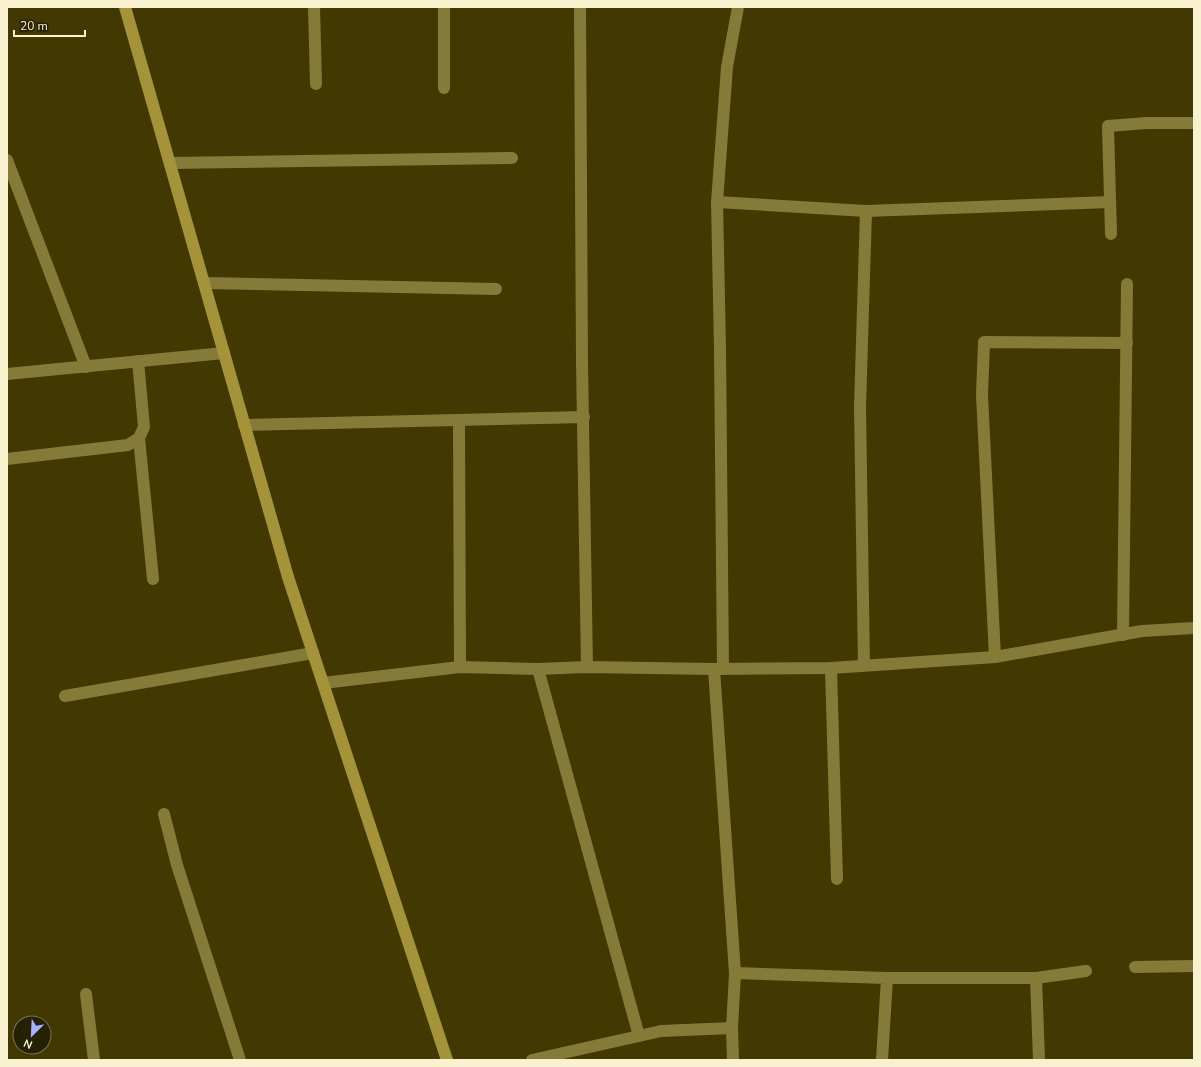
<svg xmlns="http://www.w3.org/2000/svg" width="1201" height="1067" font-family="'Nunito Sans',sans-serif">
<rect width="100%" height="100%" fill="#423902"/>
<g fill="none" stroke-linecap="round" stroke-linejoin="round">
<g stroke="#867a38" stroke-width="12">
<polyline points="314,7 316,84"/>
<polyline points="444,7 444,88"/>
<polyline points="580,7 582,362 587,667"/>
<polyline points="7,160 86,367"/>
<polyline points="170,163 512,158"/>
<polyline points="717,202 866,211 1110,202"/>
<polyline points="1111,234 1108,126 1147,123 1194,123"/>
<polyline points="204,283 496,289"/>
<polyline points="7,374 224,353"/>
<polyline points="459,420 460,667"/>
<polyline points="244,425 584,417"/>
<polyline points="139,438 153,579"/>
<polyline points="7,459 128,445 139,438 144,427 138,361"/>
<polyline points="1123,635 1127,284"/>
<polyline points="995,657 982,395 984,342 1127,343"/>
<polyline points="864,665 860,407 866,211"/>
<polyline points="831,668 837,879"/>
<polyline points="538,669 639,1036"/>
<polyline points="714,669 735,973"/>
<polyline points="723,669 720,348 717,202 727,67 738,7"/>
<polyline points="323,683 460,667 538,669 587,667 714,669 831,668 995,657 1142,631 1194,628"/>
<polyline points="65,696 313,653"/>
<polyline points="164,814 177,865 240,1060"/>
<polyline points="1135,967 1194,966"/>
<polyline points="887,978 1036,978 1039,1060"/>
<polyline points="1036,978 1086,971"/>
<polyline points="86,994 94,1060"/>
<polyline points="532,1060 661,1031 732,1028"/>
<polyline points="733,1060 732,1028 735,973 887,978 882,1060"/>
</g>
<polyline stroke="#a4933a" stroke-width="12" points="125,7 288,577 447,1060"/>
</g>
<rect width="1201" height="1067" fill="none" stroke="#f8f2d1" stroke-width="16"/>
<g transform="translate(32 1035) rotate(204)"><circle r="19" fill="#262005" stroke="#7a7457"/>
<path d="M0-3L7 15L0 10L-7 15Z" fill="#a8b0fc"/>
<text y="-6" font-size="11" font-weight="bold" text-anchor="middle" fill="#f8f2d1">N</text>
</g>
<path d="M14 30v6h71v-6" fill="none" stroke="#f8f2d1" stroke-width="2"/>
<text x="20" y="30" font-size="12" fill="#f8f2d1" stroke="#262005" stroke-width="3" paint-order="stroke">20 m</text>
</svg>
